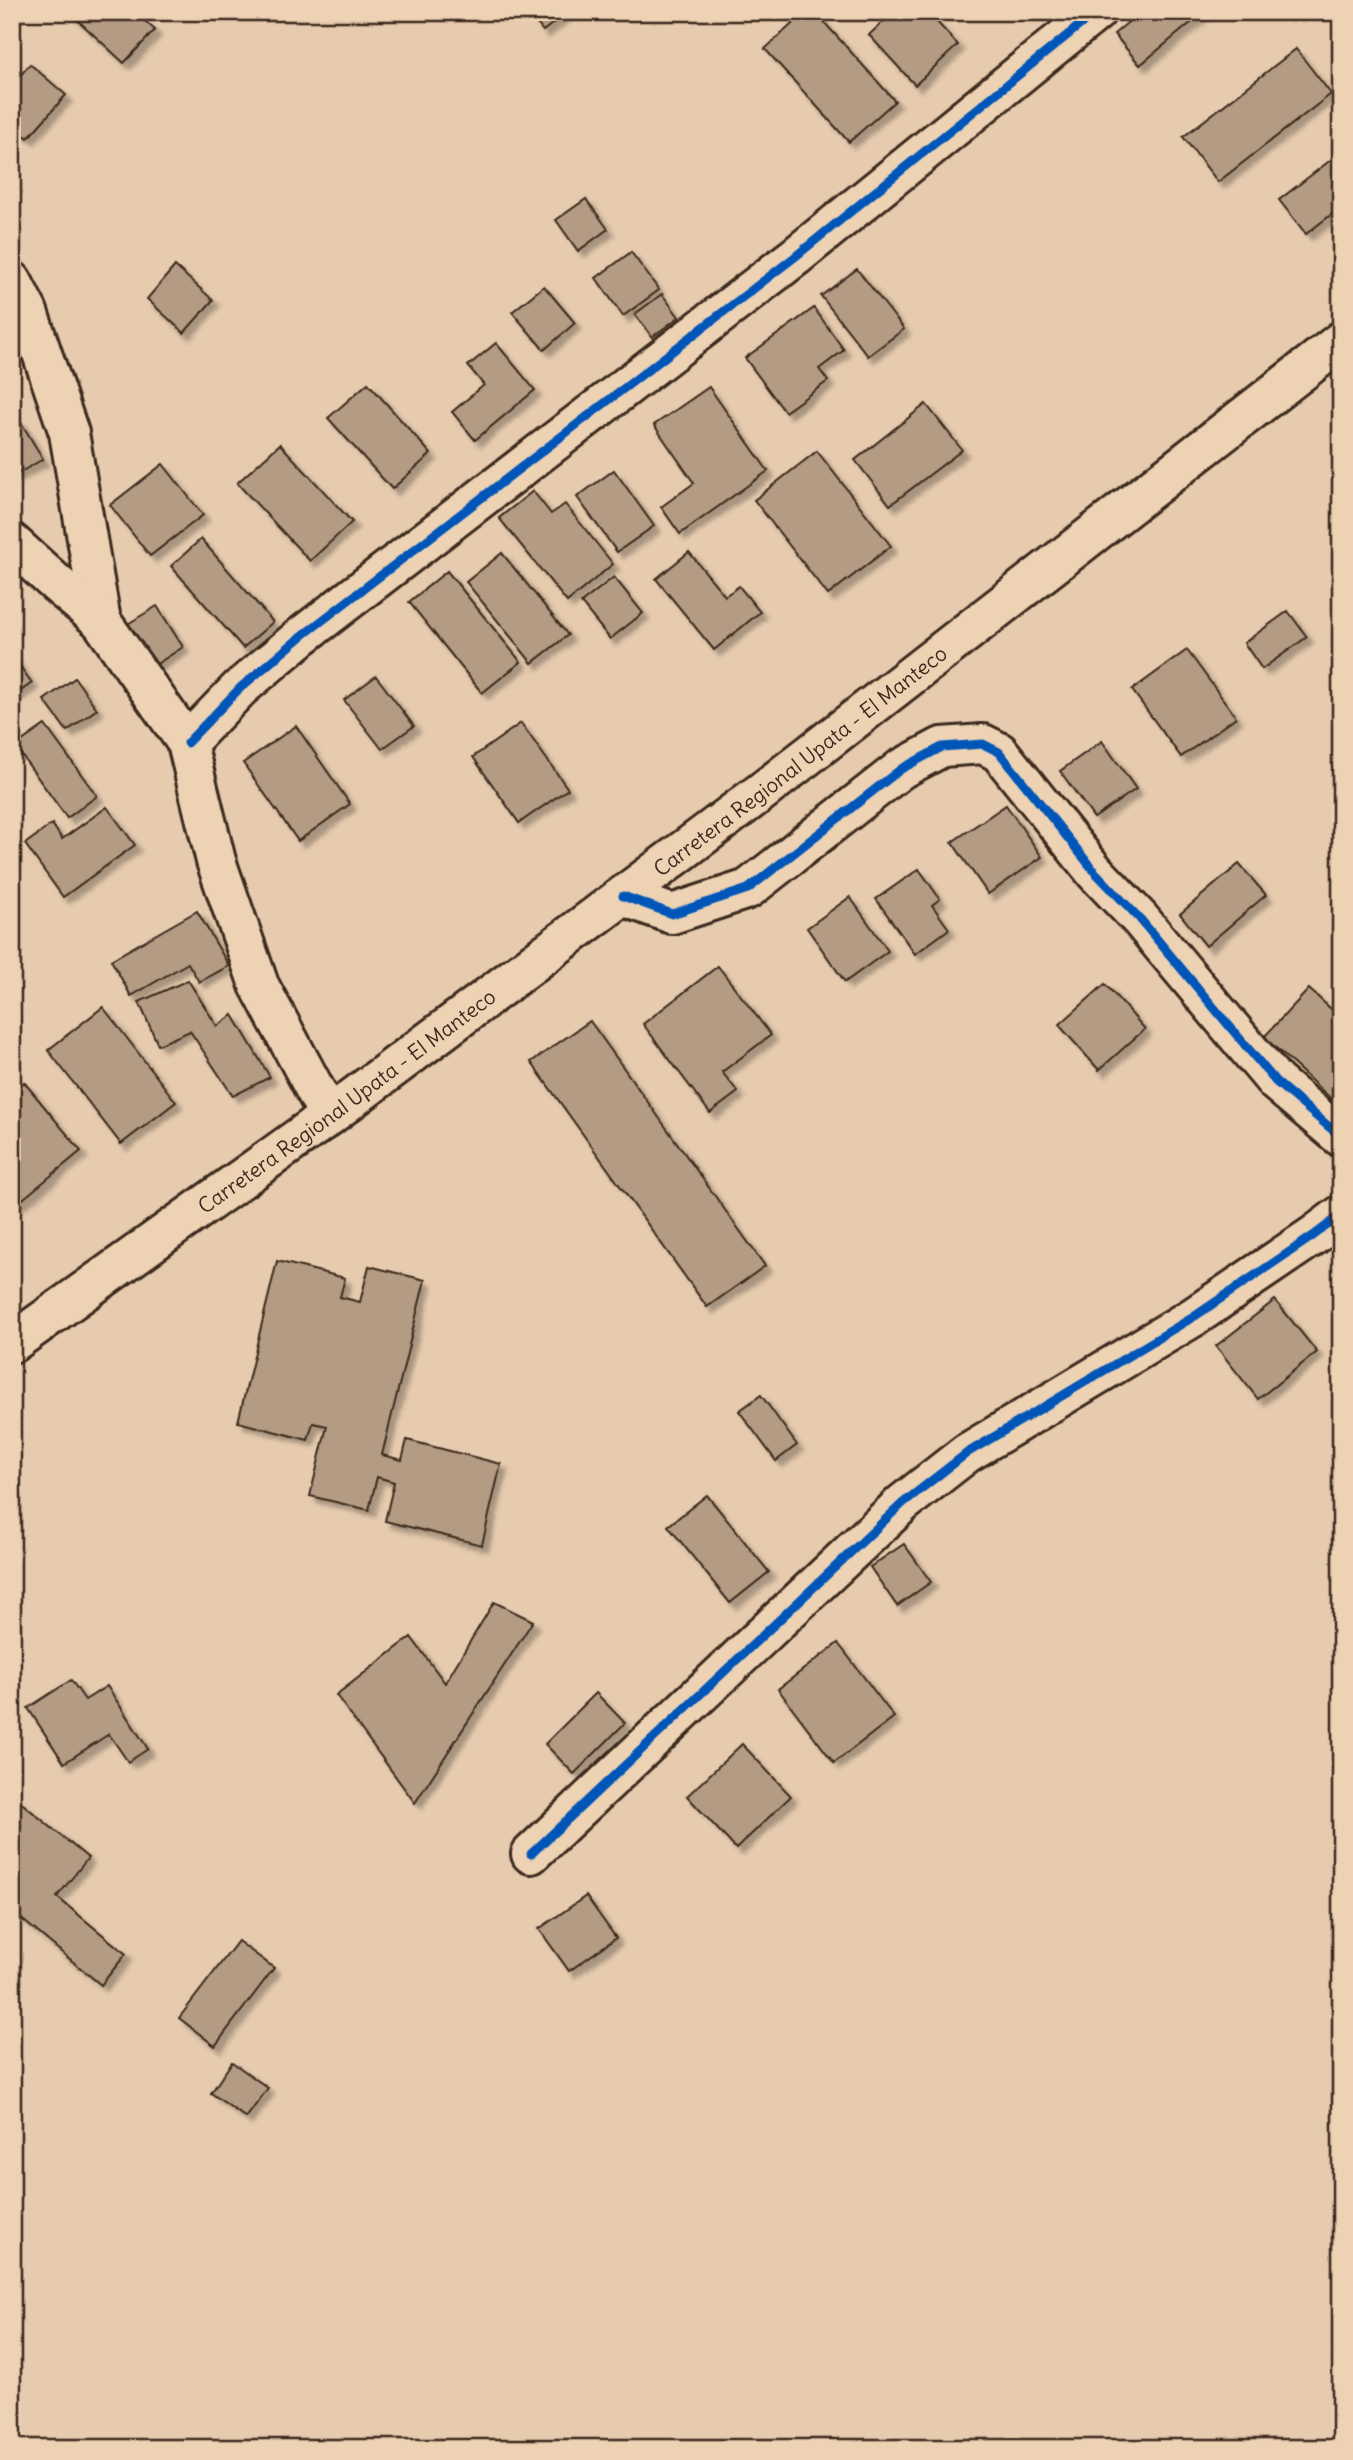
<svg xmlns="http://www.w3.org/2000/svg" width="1353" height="2460" font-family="Delius,sans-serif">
<defs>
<filter id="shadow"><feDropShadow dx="6" dy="6" stdDeviation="2" flood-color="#0004"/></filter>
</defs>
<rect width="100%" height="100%" fill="#e6cbae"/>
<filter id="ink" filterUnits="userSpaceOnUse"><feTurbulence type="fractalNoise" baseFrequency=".0143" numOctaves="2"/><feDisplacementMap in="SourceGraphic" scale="14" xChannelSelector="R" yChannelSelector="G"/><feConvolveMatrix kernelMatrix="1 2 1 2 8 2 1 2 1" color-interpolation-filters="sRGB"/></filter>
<g filter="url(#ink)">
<g fill="#b49b83" stroke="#3b2a1e" stroke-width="2" filter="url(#shadow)">
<polygon points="73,12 135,12 155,30 124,63 71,14"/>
<polygon points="528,12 567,12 543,31"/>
<polygon points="805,12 815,12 895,101 849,142 765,49"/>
<polygon points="893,12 928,12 958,45 915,85 869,35"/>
<polygon points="1140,12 1204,12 1140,65 1114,34"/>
<polygon points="1296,49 1331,94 1218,182 1183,137"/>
<polygon points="30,64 66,95 28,138 12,125 12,85"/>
<polygon points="1341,152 1341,207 1306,234 1279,200"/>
<polygon points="586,199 608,229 578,251 556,220"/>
<polygon points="631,252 659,290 623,316 596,278"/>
<polygon points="175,266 213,300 184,333 147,299"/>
<polygon points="857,269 904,329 868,356 821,296"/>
<polygon points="544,286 575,323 544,350 512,312"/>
<polygon points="662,294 679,317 652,337 635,314"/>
<polygon points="814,308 844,350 819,369 828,381 785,412 745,358"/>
<polygon points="496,343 535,390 475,440 452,412 484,385 468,366"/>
<polygon points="368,383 431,454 392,489 328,418"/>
<polygon points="709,387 768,471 680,534 661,507 694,483 654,425"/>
<polygon points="926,404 962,450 890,505 855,460"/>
<polygon points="19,419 43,459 12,477 12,423"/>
<polygon points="280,444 352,522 310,561 237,483"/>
<polygon points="817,451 891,546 828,595 754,500"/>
<polygon points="163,464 203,515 150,556 110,505"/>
<polygon points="614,470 654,526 617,552 577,497"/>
<polygon points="533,491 551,514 565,504 613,564 567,602 499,518"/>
<polygon points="201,539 273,622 243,648 171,566"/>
<polygon points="689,552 725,596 739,586 760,612 714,650 656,579"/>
<polygon points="502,553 568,635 532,663 466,582"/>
<polygon points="447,571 521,662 482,693 409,602"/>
<polygon points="614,577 643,613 610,639 581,603"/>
<polygon points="157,606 183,647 152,667 126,625"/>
<polygon points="1288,611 1307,637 1262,669 1244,643"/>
<polygon points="1187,650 1236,717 1181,757 1132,690"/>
<polygon points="12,655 32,683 12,697"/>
<polygon points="376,676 414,726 382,749 344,700"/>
<polygon points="75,678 97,709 67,731 44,700"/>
<polygon points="521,723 568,789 519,823 473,757"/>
<polygon points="45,725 97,796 67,818 15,746"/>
<polygon points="296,726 350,804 298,841 243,763"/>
<polygon points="1102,741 1136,789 1094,818 1060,771"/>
<polygon points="1006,805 1042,857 988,894 952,842"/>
<polygon points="107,807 135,845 63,897 25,844 52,824 62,839"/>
<polygon points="1239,864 1266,895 1206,946 1180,914"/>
<polygon points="919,869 940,899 932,905 949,929 915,954 876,899"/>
<polygon points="850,897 888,951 845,982 807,928"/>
<polygon points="197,911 229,966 199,982 188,963 131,996 111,960"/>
<polygon points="718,966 771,1035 722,1072 738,1092 710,1113 643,1024"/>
<polygon points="188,980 217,1026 233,1015 270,1077 233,1096 190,1031 158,1045 139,1002"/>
<polygon points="1105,984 1145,1029 1099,1070 1059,1025"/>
<polygon points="1309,989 1341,1018 1341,1108 1264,1037"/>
<polygon points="103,1007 176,1102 121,1144 48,1050"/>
<polygon points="590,1021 765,1266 707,1307 531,1062"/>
<polygon points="24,1082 81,1151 12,1208 12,1092"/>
<polygon points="277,1261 345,1278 340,1297 360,1302 369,1266 425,1280 382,1455 402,1460 407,1440 501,1464 482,1545 385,1521 394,1482 377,1477 369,1510 310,1496 327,1426 313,1423 308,1440 238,1422"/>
<polygon points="1275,1300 1317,1352 1258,1399 1216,1346"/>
<polygon points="761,1395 797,1445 776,1461 739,1411"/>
<polygon points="707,1495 769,1572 730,1603 668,1526"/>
<polygon points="904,1544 931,1582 897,1606 870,1567"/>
<polygon points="494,1602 533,1621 415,1803 336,1695 411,1637 445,1683"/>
<polygon points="838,1643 894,1717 834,1763 778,1689"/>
<polygon points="71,1680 85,1700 107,1686 148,1749 128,1762 109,1734 64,1763 28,1708"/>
<polygon points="596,1693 625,1723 574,1774 545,1744"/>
<polygon points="742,1744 791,1796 736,1849 687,1796"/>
<polygon points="12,1795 88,1858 57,1897 126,1954 101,1985 12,1911"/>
<polygon points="586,1896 616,1938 569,1971 539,1929"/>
<polygon points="238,1941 274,1968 215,2046 179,2018"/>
<polygon points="232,2062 268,2088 246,2118 211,2093"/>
</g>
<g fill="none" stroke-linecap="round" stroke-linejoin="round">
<g stroke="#3b2a1e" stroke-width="44">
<g id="street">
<polyline points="12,281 28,312 69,433 101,621 187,743 216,861 259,985 329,1116"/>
<polyline points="12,543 57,584 101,621"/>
<polyline points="187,743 240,688 302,636 796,256 1096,12"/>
<polyline points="623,896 672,914 748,889 901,769 942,747 983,744 999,752 1095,872 1140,919 1276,1082 1341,1137"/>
<polyline points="531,1854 903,1503 967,1453 1195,1316 1313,1236 1341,1215"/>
</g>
</g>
<g stroke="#3b2a1e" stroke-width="44">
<g id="primary">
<path id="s1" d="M12,1343L329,1116L764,790L1341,341"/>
</g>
</g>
<use href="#street" stroke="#edd2b4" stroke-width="38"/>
<use href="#primary" stroke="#edd2b4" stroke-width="38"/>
<g stroke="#edd2b4" stroke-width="13">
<g id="cycleway">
<polyline points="187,743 240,688 302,636 796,256 1096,12"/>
<polyline points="623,896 672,914 748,889 901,769 942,747 983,744 999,752 1095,872 1140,919 1276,1082 1341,1137"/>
<polyline points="531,1854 903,1503 967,1453 1195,1316 1313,1236 1341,1215"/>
</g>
</g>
<use href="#cycleway" stroke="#0057b8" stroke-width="9"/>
</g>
</g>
<g text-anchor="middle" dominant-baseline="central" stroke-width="7" stroke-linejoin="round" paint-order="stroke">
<g font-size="21" fill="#3b2a1e" stroke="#edd2b4">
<text stroke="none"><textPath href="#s1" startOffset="980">Carretera Regional Upata - El Manteco</textPath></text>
<text stroke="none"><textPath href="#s1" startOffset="413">Carretera Regional Upata - El Manteco</textPath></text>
</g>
</g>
<rect width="1353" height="2460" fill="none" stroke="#edd2b4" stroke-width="42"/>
<rect x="21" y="21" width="1311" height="2418" fill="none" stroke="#3b2a1e" stroke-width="2.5" filter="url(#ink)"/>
</svg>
